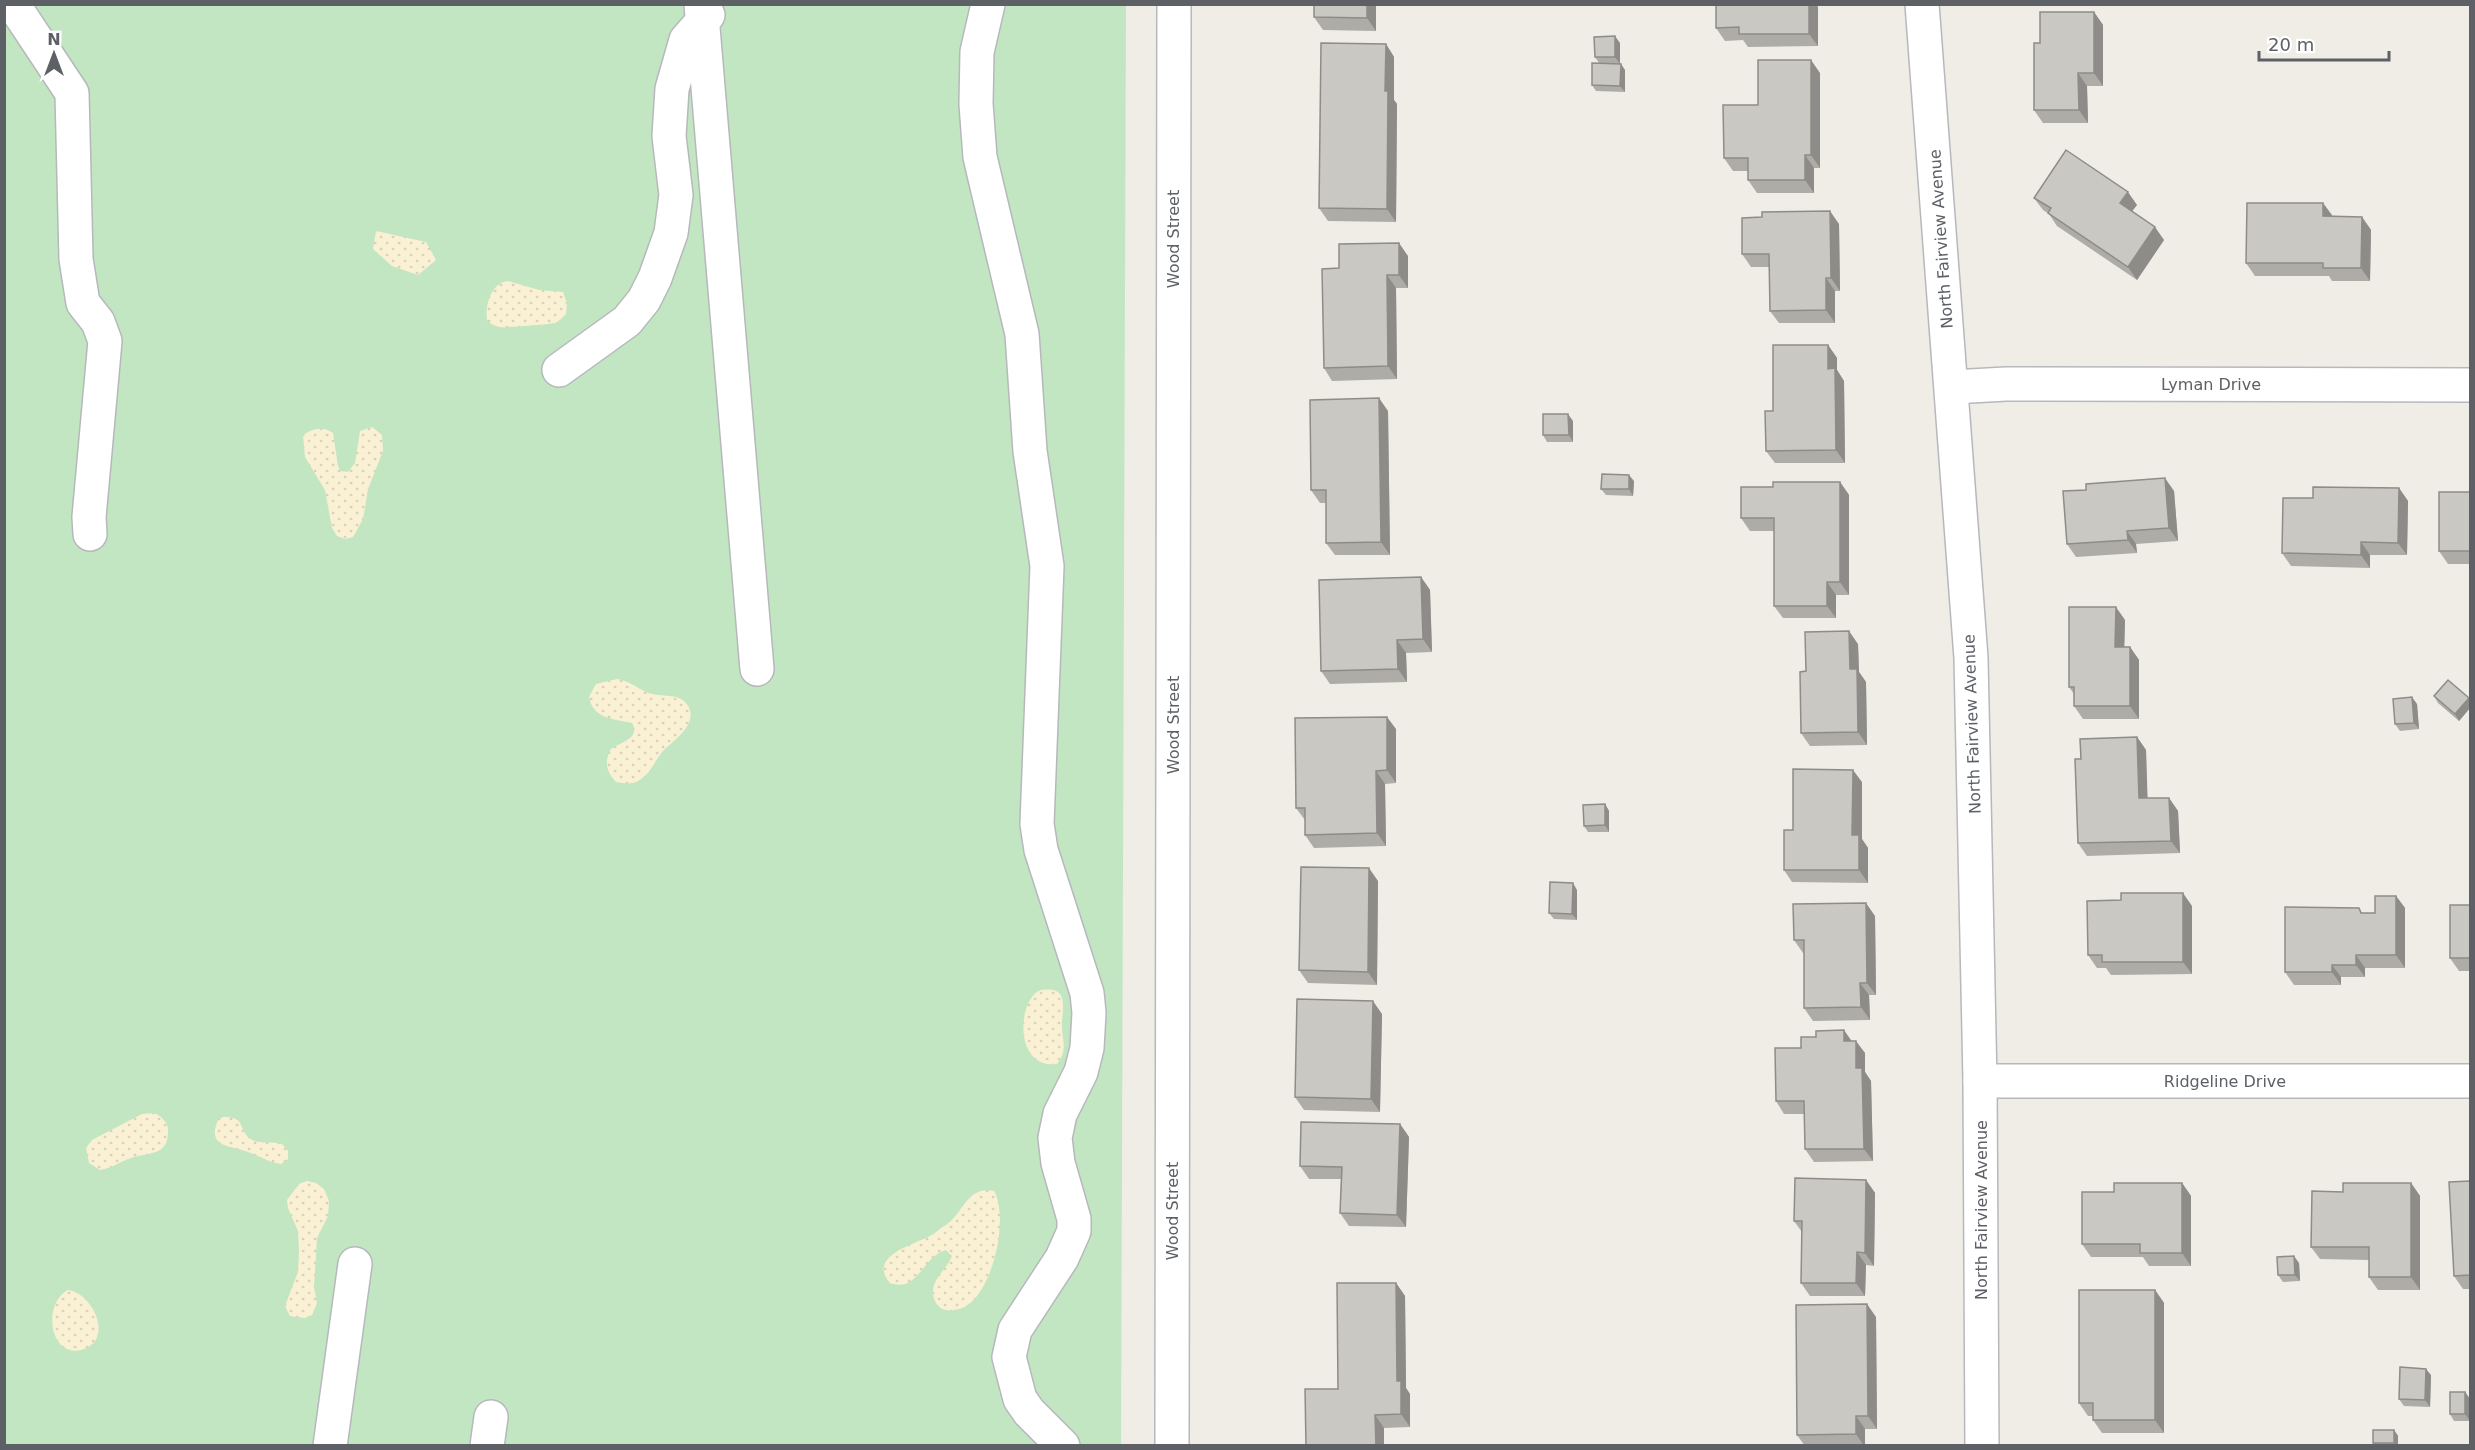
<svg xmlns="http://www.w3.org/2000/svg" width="2475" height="1450" font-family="'DejaVu Sans',sans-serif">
<defs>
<pattern id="sand-dots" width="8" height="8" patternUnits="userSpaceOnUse" patternTransform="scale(1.5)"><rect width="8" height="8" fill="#faf1d5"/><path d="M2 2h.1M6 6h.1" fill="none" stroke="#d9d1ba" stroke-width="1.8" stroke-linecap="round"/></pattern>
</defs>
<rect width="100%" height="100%" fill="#efede5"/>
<polygon fill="#c2e6c2" points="5,5 1126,5 1121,1445 5,1445"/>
<g fill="url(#sand-dots)">
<polygon points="376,231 426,242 436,260 418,275 392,266 373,249"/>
<path d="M508,281L539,290L563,292L567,303L566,314C563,317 559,321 555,323C552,324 503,328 500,327C494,326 491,324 487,320C485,305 491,283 508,281Z"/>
<path d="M372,427L382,435L383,451L368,489L363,519L353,537L345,539L337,536L332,528L325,490L305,457L303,435C312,428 324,426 333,433L338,466L340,471L348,472L355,463L360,431Z"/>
<path d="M617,679C629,681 636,687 646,692C659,698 676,692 686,703C702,723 672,741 662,752C654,762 650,775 638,781C631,785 624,783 616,782C606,771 604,762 611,749C621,742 641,738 632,723C614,719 593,719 589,697L596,684Z"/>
<path d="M1041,990C1068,986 1063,1005 1062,1022C1061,1040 1069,1048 1057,1064C1012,1069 1018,997 1041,990Z"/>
<path d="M154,1113C161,1116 168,1122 168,1130C169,1157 147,1152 131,1158C119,1162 113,1168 100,1170L89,1163L86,1148L92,1140L142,1114Z"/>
<path d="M223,1117C245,1117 238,1126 248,1137C258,1146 271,1140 282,1144L288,1151V1159L281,1164C268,1162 260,1156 248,1152C231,1145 206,1148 218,1120Z"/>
<polygon points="307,1181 316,1183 324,1189 329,1201 328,1216 317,1238 314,1287 317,1303 312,1315 305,1318 290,1316 285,1306 298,1272 299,1251 298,1231 288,1208 287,1200 299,1184"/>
<path d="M987,1190L994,1191C1010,1217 992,1301 959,1309C953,1310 947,1312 941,1308C936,1305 933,1298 933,1292C933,1278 947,1269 952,1256L946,1250C922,1256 919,1293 890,1283C867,1256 913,1245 930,1236C936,1233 940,1228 946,1225C962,1214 966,1191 987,1190Z"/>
<path d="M68,1290C92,1293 114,1338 84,1349C50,1361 41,1304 68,1290Z"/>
</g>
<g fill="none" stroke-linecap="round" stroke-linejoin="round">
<g stroke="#b6b8bc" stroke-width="36">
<g id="minor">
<polyline points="13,4 72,93 76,259 83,303 98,322 105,341 89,517 90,534"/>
<polyline points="701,4 757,669"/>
<polyline points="988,4 977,52 976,104 980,157 1022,334 1030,451 1047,566 1037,824 1041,850 1087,993 1089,1013 1087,1048 1081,1072 1060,1114 1055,1138 1058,1163 1074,1219 1074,1231 1062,1258 1015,1330 1009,1357 1020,1399 1029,1412 1063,1446"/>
<polyline points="1922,4 1971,658 1980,1081 1982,1446"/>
<polyline points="559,370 627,321 644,300 655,278 671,233 676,195 669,136 672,89 686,40 708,15"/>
<polyline points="1952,387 2006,384 2470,385"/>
<polyline points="1980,1081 2470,1081"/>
<polyline points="330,1446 355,1264"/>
<polyline points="487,1446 491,1417"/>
<polyline points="1172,1446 1174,4"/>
</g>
</g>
<use href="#minor" stroke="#fff" stroke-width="33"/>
</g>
<g fill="#aeaca7">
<polygon points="1376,4 1376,31 1323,30 1314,17"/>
<polygon points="1818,7 1818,46 1748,47 1743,40 1725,41 1716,28"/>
<polygon points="2094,12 2103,25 2103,86 2087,86 2088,123 2043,123 2034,110 2040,43"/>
<polygon points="1620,43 1620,64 1625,70 1625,92 1596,91 1592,85 1599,63 1595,57"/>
<polygon points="1386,44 1394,57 1394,100 1397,104 1396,222 1328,221 1319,208"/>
<polygon points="1820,73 1820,168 1814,168 1814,193 1757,193 1748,180 1748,171 1733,171 1724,158"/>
<polygon points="2034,198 2137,205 2132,211 2164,240 2137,280 2057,226 2049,214 2043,210"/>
<polygon points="2323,203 2332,217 2362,217 2371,230 2370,281 2332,281 2329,276 2255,276 2246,263"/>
<polygon points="1839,224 1840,291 1835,291 1835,323 1779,323 1770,311 1769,267 1751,267 1742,254"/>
<polygon points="1408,256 1408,288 1396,288 1397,379 1332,381 1324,368 1339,268"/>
<polygon points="1828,345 1837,358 1837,370 1844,381 1845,463 1775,463 1766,451 1773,411"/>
<polygon points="1388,411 1390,555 1335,555 1326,543 1326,503 1320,503 1311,490"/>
<polygon points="1573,421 1573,442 1547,442 1543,435"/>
<polygon points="1634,481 1633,496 1606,495 1601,489"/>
<polygon points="1840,482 1849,495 1849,595 1836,595 1836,618 1783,618 1774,606 1774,531 1750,531 1741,518 1773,487"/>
<polygon points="2399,488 2408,501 2407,555 2370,555 2370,568 2291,566 2282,553 2313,498"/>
<polygon points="2174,491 2178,541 2136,544 2137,553 2076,557 2067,544"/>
<polygon points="2470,492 2470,564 2448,564 2439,551"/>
<polygon points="1421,577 1430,590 1432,652 1406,653 1407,682 1330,684 1321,671"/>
<polygon points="2125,620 2124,647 2130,647 2139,660 2139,719 2083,719 2074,706 2074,694 2069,687"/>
<polygon points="1858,644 1859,672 1866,682 1867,745 1810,746 1801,733 1806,671"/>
<polygon points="2434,696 2469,698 2470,701 2470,708 2459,721 2438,703"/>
<polygon points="2417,704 2419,729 2400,731 2395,724"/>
<polygon points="1396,729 1396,783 1385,784 1386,846 1314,848 1305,835 1305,820 1296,808"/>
<polygon points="2137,737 2146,750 2147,798 2169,798 2178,811 2180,853 2087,856 2078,843 2081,759"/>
<polygon points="1862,782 1862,839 1868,848 1868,883 1792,882 1784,870 1793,830"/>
<polygon points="1605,804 1609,811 1609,832 1588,832 1584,826"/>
<polygon points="1378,881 1377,985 1308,983 1299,970"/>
<polygon points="1577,890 1577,920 1554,919 1549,913"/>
<polygon points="2396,896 2405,908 2405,968 2365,968 2365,977 2341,977 2341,985 2294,985 2285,972 2359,908 2362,913 2375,913"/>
<polygon points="2470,905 2470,971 2459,971 2450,958"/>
<polygon points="2192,906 2192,974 2111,975 2106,968 2097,968 2088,955"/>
<polygon points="1875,916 1876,995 1869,995 1870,1020 1813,1021 1804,1008 1804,953 1803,953 1794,940"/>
<polygon points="1382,1014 1380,1112 1304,1110 1295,1097"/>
<polygon points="1851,1041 1865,1053 1865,1072 1871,1081 1873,1161 1814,1162 1805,1149 1804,1114 1784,1114 1776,1101 1801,1048"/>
<polygon points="1400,1124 1409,1137 1406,1227 1349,1226 1340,1213 1341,1179 1309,1179 1300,1166"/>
<polygon points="1866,1180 1875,1193 1874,1266 1866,1265 1865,1296 1810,1296 1801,1283 1802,1232 1794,1221"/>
<polygon points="2470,1181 2470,1289 2463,1289 2454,1276"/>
<polygon points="2182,1183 2191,1196 2191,1266 2149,1266 2143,1257 2091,1257 2082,1244 2114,1192"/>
<polygon points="2411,1183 2420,1196 2420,1290 2378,1290 2369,1277 2369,1260 2320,1259 2311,1247 2343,1192"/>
<polygon points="2299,1263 2300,1281 2283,1282 2278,1275"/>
<polygon points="1396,1283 1405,1296 1406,1388 1410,1394 1410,1427 1384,1428 1384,1446 1306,1446 1338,1389"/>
<polygon points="2155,1290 2164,1303 2164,1433 2102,1433 2093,1420 2093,1416 2088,1416 2079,1403"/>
<polygon points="1876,1317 1877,1429 1865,1429 1865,1446 1805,1446 1797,1435"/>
<polygon points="2431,1375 2430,1407 2404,1406 2399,1399"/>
<polygon points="2465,1392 2470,1399 2470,1421 2454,1421 2450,1414"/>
<polygon points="2394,1430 2398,1436 2398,1446 2375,1446 2373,1443"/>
</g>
<g fill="#8d8c88">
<polygon points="1367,4 1376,4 1376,31 1367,18"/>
<polygon points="1807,4 1816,4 1818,7 1818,46 1809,34"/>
<polygon points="2094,12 2103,25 2103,86 2094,73"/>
<polygon points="1615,36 1620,43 1620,64 1615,57"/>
<polygon points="1386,44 1394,57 1394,100 1397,104 1396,222 1387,209 1385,91"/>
<polygon points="1811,60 1820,73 1820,168 1811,155"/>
<polygon points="1621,64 1625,70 1625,92 1620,86"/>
<polygon points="2078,73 2087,86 2088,123 2079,110"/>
<polygon points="1805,155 1814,168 1814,193 1805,180"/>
<polygon points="2128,192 2137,205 2129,215 2120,203"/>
<polygon points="2323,203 2332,215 2332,229 2323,216"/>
<polygon points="1830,211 1839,224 1840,291 1831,278"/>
<polygon points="2362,217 2371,230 2370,281 2361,268"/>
<polygon points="2155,227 2164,240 2137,280 2128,267"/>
<polygon points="1399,243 1408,256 1408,288 1399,275"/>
<polygon points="1387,275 1396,288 1397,379 1388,366"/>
<polygon points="1826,278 1835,291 1835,323 1826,310"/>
<polygon points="1828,345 1837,358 1837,370 1844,381 1845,463 1836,450 1828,369"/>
<polygon points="1379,398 1388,411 1390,555 1381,542"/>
<polygon points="1568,414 1573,421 1573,442 1569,435"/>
<polygon points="1629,475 1634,481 1633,496 1629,489"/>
<polygon points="2165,478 2174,491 2178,541 2169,528"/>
<polygon points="1840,482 1849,495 1849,595 1840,582"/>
<polygon points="2399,488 2408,501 2407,555 2398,543"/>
<polygon points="2127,531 2136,544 2137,553 2128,540"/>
<polygon points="2361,542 2370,555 2370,568 2361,555"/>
<polygon points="1421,577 1430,590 1432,652 1423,639"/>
<polygon points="1827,582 1836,595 1836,618 1827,606"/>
<polygon points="2116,607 2125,620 2124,660 2115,647"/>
<polygon points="1849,631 1858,644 1859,672 1866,682 1867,745 1858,732 1850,669"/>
<polygon points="1397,640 1406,653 1407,682 1398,669"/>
<polygon points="2130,647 2139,660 2139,719 2130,706"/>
<polygon points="2412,697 2417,704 2419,729 2414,723"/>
<polygon points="2469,698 2470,701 2470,708 2459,721 2455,714"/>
<polygon points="1387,717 1396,729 1396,783 1387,770"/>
<polygon points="2137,737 2146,750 2148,811 2139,798"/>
<polygon points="1853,770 1862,782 1862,839 1868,848 1868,883 1859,870 1852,835"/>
<polygon points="1376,771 1385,784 1386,846 1377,833"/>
<polygon points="2169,798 2178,811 2180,853 2171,841"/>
<polygon points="1605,804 1609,811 1609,832 1605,825"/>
<polygon points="1369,868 1378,881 1377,985 1368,972"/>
<polygon points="1573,883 1577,890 1577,920 1572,914"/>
<polygon points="2183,893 2192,906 2192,974 2183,962"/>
<polygon points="2396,896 2405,908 2405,968 2396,955"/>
<polygon points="1866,903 1875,916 1876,995 1867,983"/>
<polygon points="2356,955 2365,968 2365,977 2356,965"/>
<polygon points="2332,965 2341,977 2341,985 2332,972"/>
<polygon points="1860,983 1869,995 1870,1020 1861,1007"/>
<polygon points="1373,1001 1382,1014 1380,1112 1371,1099"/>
<polygon points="1844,1030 1853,1043 1844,1041"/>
<polygon points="1856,1041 1865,1053 1865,1072 1871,1081 1873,1161 1864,1149 1856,1068"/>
<polygon points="1400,1124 1409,1137 1406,1227 1397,1215"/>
<polygon points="1866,1180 1875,1193 1874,1266 1865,1253"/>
<polygon points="2182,1183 2191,1196 2191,1266 2182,1253"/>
<polygon points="2411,1183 2420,1196 2420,1290 2411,1277"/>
<polygon points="1857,1252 1866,1265 1865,1296 1856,1283"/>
<polygon points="2294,1256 2299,1263 2300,1281 2295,1275"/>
<polygon points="1396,1283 1405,1296 1406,1388 1410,1394 1410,1427 1401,1414 1397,1381"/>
<polygon points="2155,1290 2164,1303 2164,1433 2155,1420"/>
<polygon points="1867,1304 1876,1317 1877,1429 1868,1416"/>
<polygon points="2426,1369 2431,1375 2430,1407 2425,1400"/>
<polygon points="2465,1392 2470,1399 2470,1421 2465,1414"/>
<polygon points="1375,1415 1384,1428 1384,1446 1376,1446"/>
<polygon points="1856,1416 1865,1429 1865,1446 1864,1446 1856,1434"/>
<polygon points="2394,1430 2398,1436 2398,1446 2396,1446 2394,1443"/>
</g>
<g fill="#cac8c2" stroke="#8d8c88" stroke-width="1.5">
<polygon points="1314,4 1367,4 1367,18 1314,17"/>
<polygon points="1716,4 1809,4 1809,34 1739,34 1739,27 1716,28"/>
<polygon points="2040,12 2094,12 2094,73 2078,73 2079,110 2034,110 2034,43 2040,43"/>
<polygon points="1615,36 1615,57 1595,57 1594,37"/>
<polygon points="1321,43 1386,44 1385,91 1388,91 1387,209 1319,208"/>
<polygon points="1758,60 1811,60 1811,155 1805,155 1805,180 1748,180 1748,158 1724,158 1723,105 1758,105"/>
<polygon points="1592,63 1621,64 1620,86 1592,85"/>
<polygon points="2066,150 2128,192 2120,203 2155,227 2128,267 2048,213 2051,208 2034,198"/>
<polygon points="2247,203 2323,203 2323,216 2362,217 2361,268 2323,268 2323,263 2246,263"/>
<polygon points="1830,211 1831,278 1826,278 1826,310 1770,311 1769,254 1742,254 1742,218 1762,217 1762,212"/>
<polygon points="1399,243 1399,275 1387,275 1388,366 1324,368 1322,269 1339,268 1339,244"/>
<polygon points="1773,345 1828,345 1828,369 1835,368 1836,450 1766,451 1765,411 1773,411"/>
<polygon points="1379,398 1381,542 1326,543 1326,490 1311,490 1310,400"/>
<polygon points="1543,414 1568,414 1569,435 1543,435"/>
<polygon points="1602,474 1629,475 1629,489 1601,489"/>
<polygon points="2165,478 2169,528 2127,531 2128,540 2067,544 2063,491 2086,490 2086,484"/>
<polygon points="1773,482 1840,482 1840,582 1827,582 1827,606 1774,606 1774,518 1741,518 1741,487 1773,487"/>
<polygon points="2313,487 2399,488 2398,543 2361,542 2361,555 2282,553 2283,498 2313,498"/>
<rect x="2439" y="492" width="31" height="59"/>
<polygon points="1421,577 1423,639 1397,640 1398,669 1321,671 1319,580"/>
<polygon points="2069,607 2116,607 2115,647 2130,647 2130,706 2074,706 2074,687 2069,687"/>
<polygon points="1849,631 1850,669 1857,669 1858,732 1801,733 1800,672 1806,671 1805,632"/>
<polygon points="2448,680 2469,698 2455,714 2434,696"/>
<polygon points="2412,697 2414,723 2395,724 2393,699"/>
<polygon points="1387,717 1387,770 1376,771 1377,833 1305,835 1305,808 1296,808 1295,718"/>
<polygon points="2137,737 2139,798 2169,798 2171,841 2078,843 2075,759 2081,759 2080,739"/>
<polygon points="1793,769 1853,770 1852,835 1859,835 1859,870 1784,870 1784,830 1793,830"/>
<polygon points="1605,804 1605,825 1584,826 1583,805"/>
<polygon points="1301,867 1369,868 1368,972 1299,970"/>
<polygon points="1550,882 1573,883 1572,914 1549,913"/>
<polygon points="2121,893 2183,893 2183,962 2102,962 2102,955 2088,955 2087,901 2121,900"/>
<polygon points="2375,896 2396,896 2396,955 2356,955 2356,965 2332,965 2332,972 2285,972 2285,907 2359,908 2361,913 2375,913"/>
<polygon points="1866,903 1867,983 1860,983 1861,1007 1804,1008 1804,940 1794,940 1793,904"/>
<polygon points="2450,905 2470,905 2470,964 2470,958 2450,958"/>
<polygon points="1297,999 1373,1001 1371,1099 1295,1097"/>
<polygon points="1844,1030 1844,1041 1856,1041 1856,1068 1862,1068 1864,1149 1805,1149 1804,1101 1776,1101 1775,1048 1801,1048 1801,1037 1816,1037 1816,1031"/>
<polygon points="1301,1122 1400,1124 1397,1215 1340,1213 1342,1167 1300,1166"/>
<polygon points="1795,1178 1866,1180 1865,1253 1857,1252 1856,1283 1801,1283 1802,1221 1794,1221"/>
<polygon points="2470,1181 2470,1275 2454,1276 2449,1182"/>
<polygon points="2114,1183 2182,1183 2182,1253 2140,1253 2140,1244 2082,1244 2082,1192 2114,1192"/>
<polygon points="2343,1183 2411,1183 2411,1277 2369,1277 2369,1247 2311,1247 2312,1191 2343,1192"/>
<polygon points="2294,1256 2295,1275 2278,1275 2277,1257"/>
<polygon points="1337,1283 1396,1283 1397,1381 1401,1381 1401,1414 1375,1415 1376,1446 1306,1446 1305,1389 1338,1389"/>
<polygon points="2079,1290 2155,1290 2155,1420 2093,1420 2093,1403 2079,1403"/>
<polygon points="1867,1304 1868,1416 1856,1416 1856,1434 1797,1435 1796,1305"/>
<polygon points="2400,1367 2426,1369 2425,1400 2399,1399"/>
<rect x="2450" y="1392" width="15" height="22"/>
<rect x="2373" y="1430" width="21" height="13"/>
</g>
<g text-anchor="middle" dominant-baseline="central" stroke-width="4.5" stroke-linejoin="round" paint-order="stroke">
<g font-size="16" fill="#5d6166" stroke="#fff">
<text transform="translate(1173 239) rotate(-90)">Wood Street</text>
<text transform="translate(1941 239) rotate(-94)">North Fairview Avenue</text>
<text x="2211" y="384">Lyman Drive</text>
<text transform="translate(1972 724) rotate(-92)">North Fairview Avenue</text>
<text transform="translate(1173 725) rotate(-90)">Wood Street</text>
<text x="2225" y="1081">Ridgeline Drive</text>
<text transform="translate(1981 1210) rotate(-90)">North Fairview Avenue</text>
<text transform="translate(1172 1211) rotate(-90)">Wood Street</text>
</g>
</g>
<rect width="2475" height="1450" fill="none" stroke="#5d6166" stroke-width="12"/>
<g transform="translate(54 54)" stroke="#ffffff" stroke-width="4.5" paint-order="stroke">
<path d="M0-4.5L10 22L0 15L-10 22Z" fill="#5d6166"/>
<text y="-9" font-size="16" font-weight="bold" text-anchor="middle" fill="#5d6166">N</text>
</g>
<path d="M2259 51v9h130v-9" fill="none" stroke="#5d6166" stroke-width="3"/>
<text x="2268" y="51" font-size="18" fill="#5d6166" stroke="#ffffff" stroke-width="4.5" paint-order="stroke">20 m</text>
</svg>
